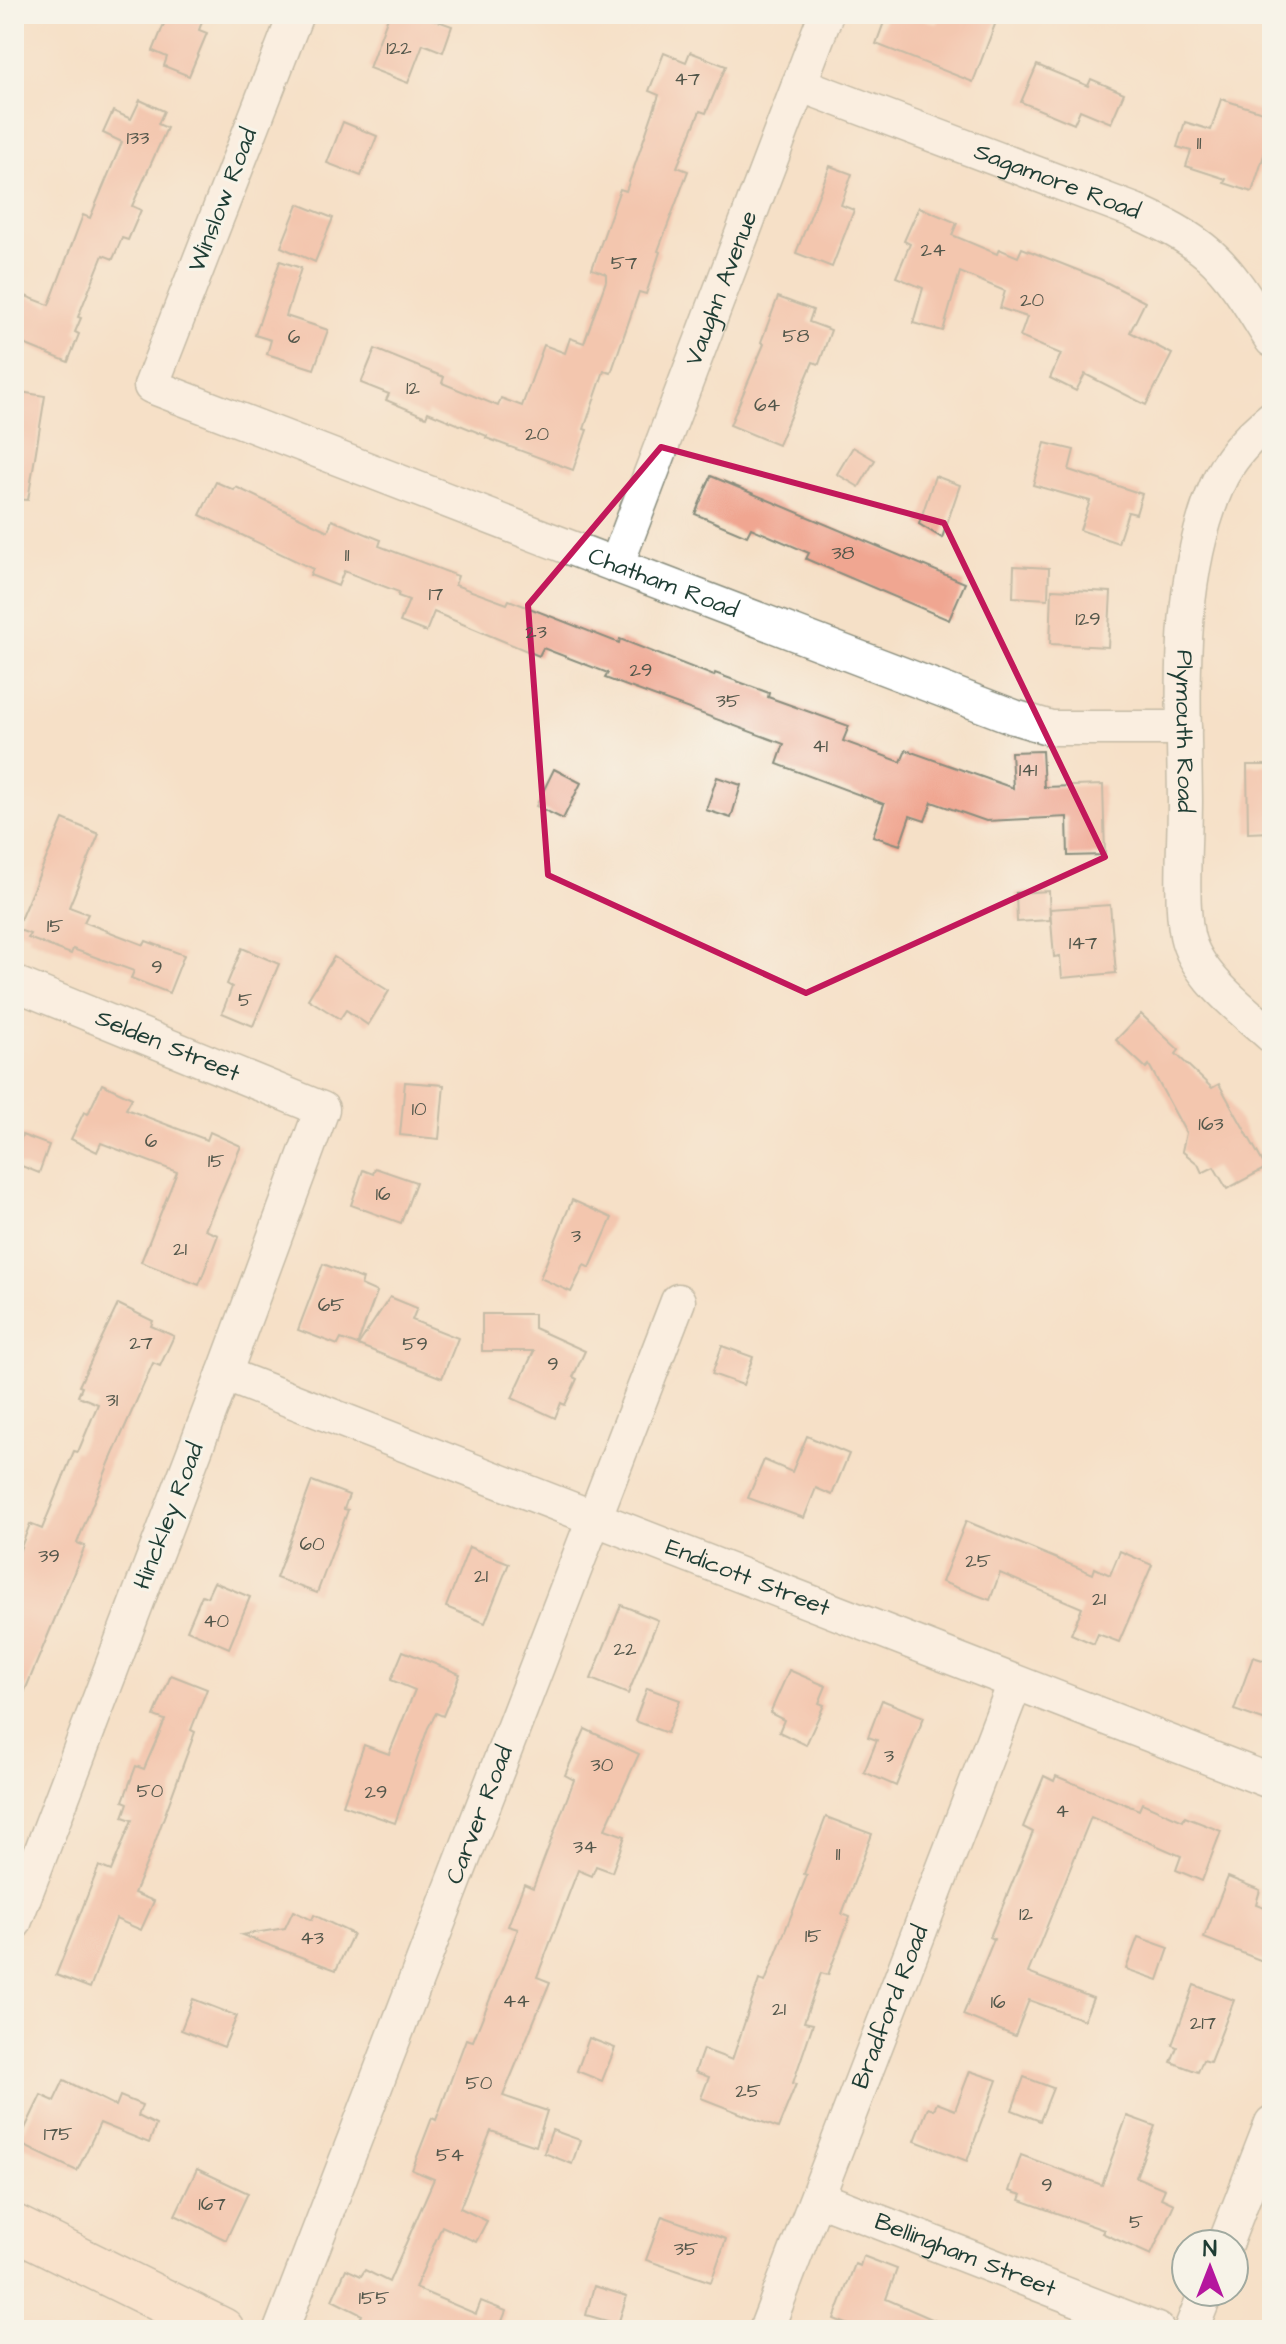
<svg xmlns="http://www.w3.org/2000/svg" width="1286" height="2344" font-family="'Architects Daughter',sans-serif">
<rect width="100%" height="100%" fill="#f7f3e8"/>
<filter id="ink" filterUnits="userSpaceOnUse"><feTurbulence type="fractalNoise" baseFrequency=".0125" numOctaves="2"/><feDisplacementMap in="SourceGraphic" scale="16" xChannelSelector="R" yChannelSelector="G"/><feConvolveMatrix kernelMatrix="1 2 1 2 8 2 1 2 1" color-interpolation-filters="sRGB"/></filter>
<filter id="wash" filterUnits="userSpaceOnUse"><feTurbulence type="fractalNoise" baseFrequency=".006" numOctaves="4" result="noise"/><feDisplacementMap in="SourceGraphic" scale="32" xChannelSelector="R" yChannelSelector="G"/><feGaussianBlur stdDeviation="1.8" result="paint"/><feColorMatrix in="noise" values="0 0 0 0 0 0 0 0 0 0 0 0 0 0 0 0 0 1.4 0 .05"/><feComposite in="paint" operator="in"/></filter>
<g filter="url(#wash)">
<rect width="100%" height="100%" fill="#f5e0c7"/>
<g id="blocks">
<g fill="#f0a691">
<polygon points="168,14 205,14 199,30 207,33 189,76 164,66 167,57 153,51"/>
<polygon points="389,14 434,14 432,19 452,26 443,52 423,44 408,83 369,68"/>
<polygon points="887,14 911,14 937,24 940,14 999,14 973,82 876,44"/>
<polygon points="690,52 726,66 706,113 700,111 677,167 688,171 658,251 660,252 646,294 639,292 611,373 604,371 584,429 587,430 573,470 486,438 487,436 428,412 426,417 386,400 389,394 361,383 375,349 444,377 442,383 498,406 501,398 522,406 544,345 565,353 570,338 584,343 606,281 606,274 592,269 620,189 626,191 659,95 649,91 664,53 686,62"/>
<polygon points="1037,65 1088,86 1091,79 1124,93 1111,123 1080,110 1074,124 1021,102"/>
<polygon points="1221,99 1272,115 1272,151 1266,149 1252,192 1224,183 1226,179 1186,166 1191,151 1177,147 1185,122 1211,130"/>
<polygon points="140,100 164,111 158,124 167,128 132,206 141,210 128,240 122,238 113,259 103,255 78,317 81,318 75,332 79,334 68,362 14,340 14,317 23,295 49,305 83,215 90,218 122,142 103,133 113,111 131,119"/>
<polygon points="343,122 377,136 361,176 327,163"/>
<polygon points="830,166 852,174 841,205 854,210 832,267 796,253"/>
<polygon points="298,204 333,218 315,262 281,247"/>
<polygon points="919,207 957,223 952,235 997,254 999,249 1018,257 1022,248 1100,279 1145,302 1130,332 1172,354 1146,405 1085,374 1076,391 1050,378 1061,354 1020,337 1027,317 1000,308 1005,291 960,272 943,331 913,323 923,288 896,277 910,244 904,241"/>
<polygon points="280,261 301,268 286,316 328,330 314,369 267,354 271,340 255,335"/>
<polygon points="778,297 813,310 809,322 831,330 819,364 813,362 778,445 730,425 764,344 761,342"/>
<polygon points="14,391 45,396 28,500 14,499"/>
<polygon points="1045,443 1074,450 1069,470 1142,494 1136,514 1128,512 1118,543 1080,530 1090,501 1033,485"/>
<polygon points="853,447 875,460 859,487 837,474"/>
<polygon points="711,476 965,583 949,620 806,559 809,553 751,528 747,536 695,514"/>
<polygon points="935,476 960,485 942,538 919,524"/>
<polygon points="216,482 234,490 236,487 328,531 332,520 381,540 379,546 458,576 455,585 507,604 509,600 619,643 620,639 714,676 715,673 769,693 768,697 849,726 843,741 901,762 906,750 1013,788 1011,752 1042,751 1044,787 1103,785 1105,855 1068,856 1067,817 986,821 932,802 925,821 910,816 900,845 873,836 884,804 777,764 784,744 605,678 608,673 543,648 539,656 434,612 426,632 400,622 409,600 398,596 399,592 344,571 338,586 310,575 313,569 200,515"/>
<polygon points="1014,566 1049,568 1048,599 1013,597"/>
<polygon points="1052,589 1111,592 1108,647 1050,644"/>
<polygon points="1247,765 1272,765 1272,832 1248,833"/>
<polygon points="554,769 581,783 563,819 536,806"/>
<polygon points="717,777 741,785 731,818 706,810"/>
<polygon points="63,819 99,834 69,907 88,914 84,922 144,945 146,941 184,955 169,993 131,978 134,971 73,949 71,954 28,938 30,934 16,929"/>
<polygon points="1049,891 1050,920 1017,922 1016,893"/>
<polygon points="1110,905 1116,973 1062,978 1060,956 1054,957 1050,909"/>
<polygon points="242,948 279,964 253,1026 222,1013 232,987 227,984"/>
<polygon points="334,957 389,991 368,1025 346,1010 340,1019 308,999"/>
<polygon points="1141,1014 1179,1050 1176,1054 1212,1088 1219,1084 1266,1168 1227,1189 1214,1167 1202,1173 1198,1164 1182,1151 1186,1133 1149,1065 1146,1068 1116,1040"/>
<polygon points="405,1082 444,1085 439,1139 400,1135"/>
<polygon points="102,1084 132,1098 126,1109 207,1140 210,1132 241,1146 205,1230 218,1235 199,1285 141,1262 177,1172 101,1143 97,1152 71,1139 84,1112 88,1114"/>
<polygon points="22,1135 49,1145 39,1173 14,1163"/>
<polygon points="375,1168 416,1182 401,1223 351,1205 363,1170 373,1174"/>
<polygon points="572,1200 612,1218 590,1268 584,1265 571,1292 540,1278"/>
<polygon points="323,1264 363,1279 361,1285 377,1292 357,1345 341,1339 338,1345 298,1330"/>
<polygon points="390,1297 417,1308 412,1320 458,1338 442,1378 358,1345"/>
<polygon points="118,1304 153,1321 151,1326 174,1336 160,1366 153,1363 110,1461 77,1543 85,1546 14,1717 14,1565 30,1524 42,1529 74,1451 78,1452 98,1404 78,1396 82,1387 79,1386"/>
<polygon points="482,1314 534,1314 534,1328 585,1351 573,1377 577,1379 565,1405 561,1403 555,1418 512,1398 534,1351 482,1351"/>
<polygon points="722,1346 753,1357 743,1385 712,1374"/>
<polygon points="807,1436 849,1454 832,1495 816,1488 804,1518 748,1498 764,1460 792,1472"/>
<polygon points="312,1481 349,1495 344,1509 348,1510 317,1593 276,1578"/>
<polygon points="966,1521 1093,1574 1095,1568 1110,1575 1120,1551 1152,1565 1119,1642 1098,1634 1094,1644 1071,1634 1082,1608 1000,1573 990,1600 942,1582"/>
<polygon points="469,1547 509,1563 485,1623 446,1607"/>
<polygon points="214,1582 250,1597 229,1648 187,1630 202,1595 207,1597"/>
<polygon points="621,1605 658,1620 628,1694 591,1679"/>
<polygon points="403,1651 460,1674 443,1716 436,1713 428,1728 395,1823 343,1805 364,1745 389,1754 415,1690 391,1680"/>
<polygon points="1253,1657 1272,1663 1272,1723 1234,1710"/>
<polygon points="789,1670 826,1686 819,1703 824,1705 806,1745 779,1732 784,1720 770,1713"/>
<polygon points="171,1675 207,1689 191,1730 195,1732 152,1850 134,1893 154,1901 141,1930 116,1919 90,1988 56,1975 99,1866 111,1871 132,1820 123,1817 128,1803 123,1801 136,1766 144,1769 165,1720 154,1716"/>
<polygon points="647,1688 680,1700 667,1733 635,1721"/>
<polygon points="882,1700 924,1717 896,1786 864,1772 877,1740 868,1737"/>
<polygon points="585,1729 639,1754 605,1829 625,1836 612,1872 596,1866 592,1876 578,1870 537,1977 550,1982 503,2096 547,2111 536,2146 491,2131 460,2208 487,2221 476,2242 442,2226 415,2288 476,2314 481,2301 506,2311 501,2324 514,2330 376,2330 359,2322 362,2315 332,2300 346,2269 361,2276 365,2270 389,2282 434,2179 412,2170 432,2118 436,2120 466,2039 473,2041 518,1929 508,1926 524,1884 533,1888 574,1780 565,1775"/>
<polygon points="1044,1776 1054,1781 1056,1776 1139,1810 1142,1803 1183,1821 1185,1817 1221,1831 1202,1881 1176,1870 1181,1856 1091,1817 1028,1973 1093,1998 1084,2020 1029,2000 1015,2036 963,2015 994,1939 990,1937 1033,1832 1023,1827"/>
<polygon points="826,1817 872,1834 842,1914 850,1917 828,1975 821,1973 804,2022 813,2024 793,2083 796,2084 778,2128 701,2098 709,2077 695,2072 703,2049 732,2060 759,1980 765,1982 807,1875 804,1874"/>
<polygon points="1228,1877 1260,1890 1256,1904 1272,1910 1272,1944 1265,1962 1204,1938"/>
<polygon points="293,1911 312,1920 314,1915 353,1934 336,1970 242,1935 285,1928"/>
<polygon points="1138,1937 1169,1948 1158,1980 1126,1969"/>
<polygon points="1194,1985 1234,2000 1210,2062 1203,2060 1198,2072 1171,2062 1177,2047 1172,2045"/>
<polygon points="193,1999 237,2016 224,2047 181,2030"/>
<polygon points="589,2038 615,2048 602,2081 577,2071"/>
<polygon points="970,2071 997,2080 967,2161 915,2141 928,2108 934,2110 937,2103 955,2110"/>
<polygon points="1024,2077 1053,2088 1040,2121 1012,2110"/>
<polygon points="64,2080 116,2106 120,2096 142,2105 138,2116 156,2125 149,2143 100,2123 77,2171 18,2143 41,2095 54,2101"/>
<polygon points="1127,2116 1155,2126 1136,2177 1165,2189 1161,2198 1174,2204 1151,2255 1102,2233 1104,2230 1020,2200 1022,2195 1009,2191 1021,2155 1102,2185"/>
<polygon points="552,2130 580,2140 572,2164 544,2153"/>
<polygon points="197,2169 248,2193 226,2240 175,2215"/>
<polygon points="662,2216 726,2239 711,2282 646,2260"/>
<polygon points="863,2256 897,2269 886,2299 957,2330 862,2330 834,2319 855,2264 860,2266"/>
<polygon points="594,2286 627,2296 618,2324 586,2315"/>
</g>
</g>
</g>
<g filter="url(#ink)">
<use href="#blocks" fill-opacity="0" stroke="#8a8e7e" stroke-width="2"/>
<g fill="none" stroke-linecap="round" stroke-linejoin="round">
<g stroke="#8a8e7e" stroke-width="37">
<g id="street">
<path id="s1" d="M296,14L151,386C438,499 726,606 1014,717L1051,728H1184"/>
<path id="s2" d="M799,84L1135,211C1162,223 1187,235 1210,255C1235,277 1254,312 1272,340"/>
<path id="s3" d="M1272,418C1251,435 1229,458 1218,483C1175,581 1184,697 1185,801C1185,840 1180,899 1187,935C1195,975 1243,1010 1272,1036"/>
<path id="s4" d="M617,563L826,14"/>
<path id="s5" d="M14,983L322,1109L224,1374L14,1923"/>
<path id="s6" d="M224,1374L1272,1782"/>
<path id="s7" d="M818,2198L1157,2330"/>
<polyline points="1225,2244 1272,2123"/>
<path id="s8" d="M281,2330L678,1301"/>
<path id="s9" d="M766,2330L1015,1683"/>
<polyline points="1191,2330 1206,2292"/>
</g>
</g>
<g stroke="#8a8e7e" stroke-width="47">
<polyline id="secondary" points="14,2227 222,2330"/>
</g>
<use href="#street" stroke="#fff" stroke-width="34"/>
<use href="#secondary" stroke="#fde4d1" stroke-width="44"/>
</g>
</g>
<path d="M0 0H1286V2344H0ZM661,447L944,523L1105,857L806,993L548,875L528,605Z" fill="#f5e0c7" fill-opacity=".55" fill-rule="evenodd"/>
<path fill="none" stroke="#c2185b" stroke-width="6" stroke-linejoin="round" d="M661,447L944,523L1105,857L806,993L548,875L528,605Z"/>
<g text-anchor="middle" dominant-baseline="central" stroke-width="6" stroke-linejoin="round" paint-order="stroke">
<g font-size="20" fill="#53574b">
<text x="399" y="48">122</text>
<text x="687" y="79">47</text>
<text x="138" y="138">133</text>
<text x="1199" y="143">11</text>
<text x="933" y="250">24</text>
<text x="624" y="263">57</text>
<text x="1032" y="300">20</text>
<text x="796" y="336">58</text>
<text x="294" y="337">6</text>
<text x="413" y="388">12</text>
<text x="767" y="405">64</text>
<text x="537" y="434">20</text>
<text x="843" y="553">38</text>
<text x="347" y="555">11</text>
<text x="436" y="594">17</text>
<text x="1088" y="619">129</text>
<text x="536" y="632">23</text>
<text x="641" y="670">29</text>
<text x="728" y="701">35</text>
<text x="820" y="746">41</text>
<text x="1028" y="770">141</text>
<text x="55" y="926">15</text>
<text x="1083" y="943">147</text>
<text x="157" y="967">9</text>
<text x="245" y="1000">5</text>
<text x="419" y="1109">10</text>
<text x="1211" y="1124">163</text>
<text x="151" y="1141">6</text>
<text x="216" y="1161">15</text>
<text x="383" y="1194">16</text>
<text x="576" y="1236">3</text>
<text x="180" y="1249">21</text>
<text x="331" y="1305">65</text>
<text x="141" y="1343">27</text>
<text x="415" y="1344">59</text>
<text x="553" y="1364">9</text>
<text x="112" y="1400">31</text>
<text x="312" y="1544">60</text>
<text x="49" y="1556">39</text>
<text x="978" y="1561">25</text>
<text x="481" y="1576">21</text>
<text x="1099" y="1599">21</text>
<text x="216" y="1621">40</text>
<text x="625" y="1649">22</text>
<text x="889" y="1756">3</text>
<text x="602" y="1765">30</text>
<text x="150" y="1791">50</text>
<text x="376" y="1792">29</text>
<text x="1062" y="1811">4</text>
<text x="585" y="1847">34</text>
<text x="838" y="1854">11</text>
<text x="1026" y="1914">12</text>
<text x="813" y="1936">15</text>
<text x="312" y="1938">43</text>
<text x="516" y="2001">44</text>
<text x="998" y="2002">16</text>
<text x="779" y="2009">21</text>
<text x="1203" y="2023">217</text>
<text x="479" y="2083">50</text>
<text x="748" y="2091">25</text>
<text x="58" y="2134">175</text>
<text x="450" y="2155">54</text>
<text x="1047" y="2185">9</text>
<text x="212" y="2204">167</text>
<text x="1136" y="2222">5</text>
<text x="686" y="2249">35</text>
<text x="374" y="2298">155</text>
</g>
<g font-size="24" fill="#1f3d34" stroke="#f7f3e8">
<text stroke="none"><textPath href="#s2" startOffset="276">Sagamore Road</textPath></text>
<text transform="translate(223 200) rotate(-69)">Winslow Road</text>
<text stroke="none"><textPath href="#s4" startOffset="294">Vaughn Avenue</textPath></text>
<text stroke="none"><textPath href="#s1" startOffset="948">Chatham Road</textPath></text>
<text stroke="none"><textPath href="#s3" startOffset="338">Plymouth Road</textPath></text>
<text stroke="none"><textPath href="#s5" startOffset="166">Selden Street</textPath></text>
<text transform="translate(169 1516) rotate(-69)">Hinckley Road</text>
<text stroke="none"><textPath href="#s6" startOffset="562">Endicott Street</textPath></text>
<text stroke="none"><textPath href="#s8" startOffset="552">Carver Road</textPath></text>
<text stroke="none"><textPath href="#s9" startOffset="346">Bradford Road</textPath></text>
<text stroke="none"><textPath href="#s7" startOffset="158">Bellingham Street</textPath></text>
</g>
</g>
<rect width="1286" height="2344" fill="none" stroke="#f7f3e8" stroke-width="48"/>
<g transform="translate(1210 2268)"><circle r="38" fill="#f7f3e8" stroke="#a1aaa0" stroke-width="2"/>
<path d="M0-6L14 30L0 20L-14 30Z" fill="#b5179e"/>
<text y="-12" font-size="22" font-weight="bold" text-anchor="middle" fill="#1f3d34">N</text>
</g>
</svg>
